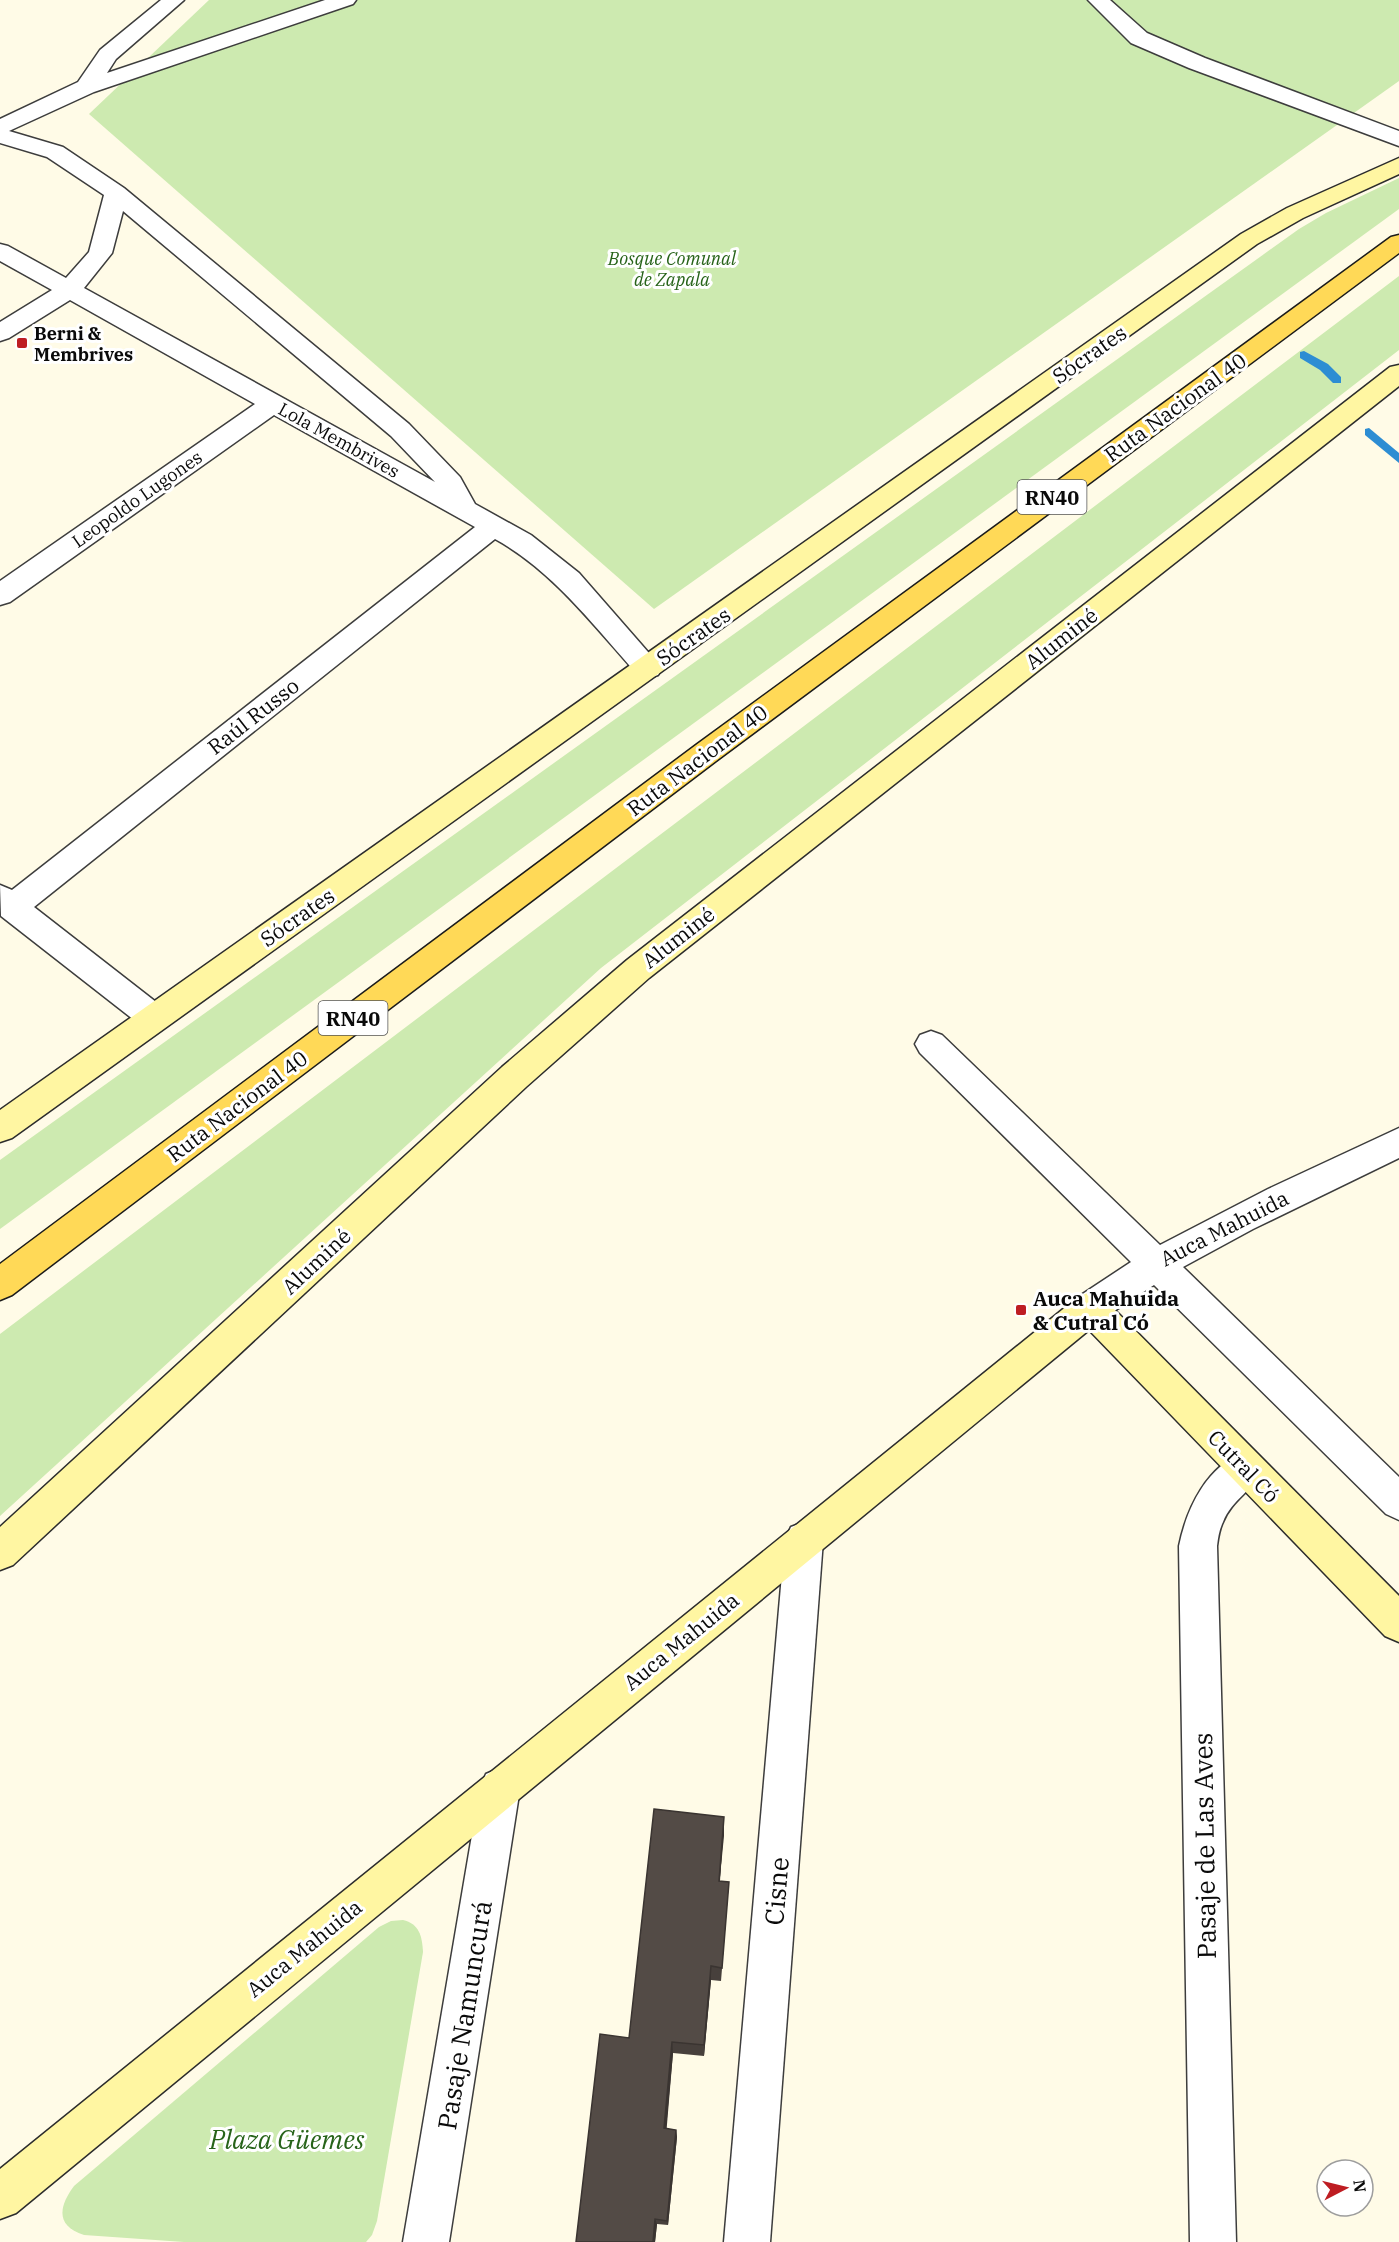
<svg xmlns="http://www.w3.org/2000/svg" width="1399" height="2242" font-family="'IBM Plex Serif',serif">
<rect width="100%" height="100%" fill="#fffbe7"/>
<g fill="#cdeab0">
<polygon points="209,0 1399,0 1399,81 654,609 89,114"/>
<polygon points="1399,178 1399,209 0,1229 0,1160 1299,229 1326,213"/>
<polygon points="1399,276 1399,350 601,968 0,1516 0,1334"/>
<path d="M403,1920C419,1924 422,1935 423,1952L377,2221L372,2235L366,2242H184L84,2235C55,2226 59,2206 74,2186L379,1927L391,1921Z"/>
</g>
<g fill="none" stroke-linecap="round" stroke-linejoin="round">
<g fill="#2d8dd3" fill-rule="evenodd">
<polygon points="1304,351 1328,364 1341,377 1341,383 1333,383 1320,370 1300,358 1300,352"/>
<polygon points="1369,428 1399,453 1399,463 1365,435 1365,429"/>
</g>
<g stroke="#3d3d3d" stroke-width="3">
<g id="street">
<path d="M161,0H184L116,59L107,73L325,0H356L353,4L94,92L9,131L63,147L124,188L409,424L460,477L475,504L531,535L579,573L662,668L658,675L648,678L638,675C594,626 553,571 495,539L34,907L165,1009L170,1018L165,1027L154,1031L143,1027L1,916L0,885L12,890L475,527L274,415L10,602L0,605V581L255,404L70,300L9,338L0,341V322L52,290L0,261V244L8,246L66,278L89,252L104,195L47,157L0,143V119L78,82L100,50ZM123,211L391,436L435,482L84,288L112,253Z"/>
<polygon points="1088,0 1110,0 1147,33 1205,58 1399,131 1399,146 1189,68 1131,43"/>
<polygon points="931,1031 942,1035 1160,1245 1268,1189 1399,1128 1399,1158 1253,1229 1183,1267 1399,1477 1399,1520 1386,1514 1154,1285 1102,1319 1090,1324 1078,1319 1072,1308 1078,1297 1131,1262 920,1053 915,1044 920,1035"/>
<path d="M1246,1451L1259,1456L1264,1468C1255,1489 1231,1500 1223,1522C1219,1530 1218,1538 1217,1546L1236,2242H1190L1179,1546C1187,1507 1207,1466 1246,1451Z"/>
<polygon points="804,1522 817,1527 823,1540 770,2242 724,2242 785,1540 791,1527"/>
<polygon points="500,1768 514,1774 520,1788 449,2242 403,2242 480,1788 486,1774"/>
</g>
</g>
<g stroke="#2c2c2c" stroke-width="3">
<g id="secondary">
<polygon points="1399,158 1399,174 1303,218 1257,244 12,1138 0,1142 0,1110 1241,234 1287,208"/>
<polygon points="1399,365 1399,386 649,978 526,1087 13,1565 0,1570 0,1527 502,1067 627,960 1390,367"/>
<polygon points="1090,1292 1102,1297 1399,1596 1399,1642 1385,1636 1089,1330 16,2213 0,2219 0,2169 1078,1297"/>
</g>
</g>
<g stroke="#1b1b1b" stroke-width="3">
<polygon id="primary" points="1399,235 1399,253 716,761 12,1295 0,1300 0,1264 696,745 1391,237"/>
</g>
<use href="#street" fill="#fff" fill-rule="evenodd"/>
<use href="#secondary" fill="#fff6a2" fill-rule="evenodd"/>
<use href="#primary" fill="#ffd957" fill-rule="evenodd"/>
</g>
<polygon fill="#47403c" points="724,1817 720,1881 729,1882 721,1981 711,1980 704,2056 673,2053 666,2129 676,2130 677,2137 668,2225 657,2224 655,2242 629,2038"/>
<g fill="#3a3431">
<polygon points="724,1817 724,1836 718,1897 719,1881"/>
<polygon points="711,1966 711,1980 704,2056 704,2045"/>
<polygon points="672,2042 673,2053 666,2136 664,2128"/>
<polygon points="676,2130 677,2137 668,2225 667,2221"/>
<polygon points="655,2219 657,2224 655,2242 653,2242"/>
</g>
<polygon fill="#534b46" stroke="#3a3431" stroke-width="1.5" points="654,1809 724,1817 719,1881 729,1882 722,1968 711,1966 704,2045 672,2042 664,2128 676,2130 667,2221 655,2219 653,2242 576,2242 600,2034 629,2038"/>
<g fill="#be1d22" stroke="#fff" stroke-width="2">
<rect x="16" y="337" width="12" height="12" rx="3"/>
<rect x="1015" y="1304" width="12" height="12" rx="3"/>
</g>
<g text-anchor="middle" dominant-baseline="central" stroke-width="6" stroke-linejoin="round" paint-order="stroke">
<g font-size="18" font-style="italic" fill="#276319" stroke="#fff">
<text x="672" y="258">Bosque Comunal<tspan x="672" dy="21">de Zapala</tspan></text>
</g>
<g font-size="18" font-weight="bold" fill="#0a0a0a" stroke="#fff" text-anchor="start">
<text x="34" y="333">Berni &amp;<tspan x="34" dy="21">Membrives</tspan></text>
</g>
<g font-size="18" fill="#0a0a0a" stroke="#fff">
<text transform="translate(339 440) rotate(29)">Lola Membrives</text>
<text transform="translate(137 499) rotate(-35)">Leopoldo Lugones</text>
</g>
<g fill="#fff" stroke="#545454" stroke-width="1.5">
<rect x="1017.5" y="480" width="69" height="34" rx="4.5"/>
<rect x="318.5" y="1001" width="69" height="34" rx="4.5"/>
</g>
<g font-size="20" font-weight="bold" fill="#0a0a0a">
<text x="1052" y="497">RN40</text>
<text x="353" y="1018">RN40</text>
</g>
<g font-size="21" fill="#0a0a0a" stroke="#fff">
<text transform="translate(1089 354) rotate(-35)">Sócrates</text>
<text transform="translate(1175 407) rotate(-36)">Ruta Nacional 40</text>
<text transform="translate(693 636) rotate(-35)">Sócrates</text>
<text transform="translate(1061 638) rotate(-38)">Aluminé</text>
<text transform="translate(253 716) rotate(-38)">Raúl Russo</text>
<text transform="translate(697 760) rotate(-37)">Ruta Nacional 40</text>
<text transform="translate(297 917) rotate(-35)">Sócrates</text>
<text transform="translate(678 937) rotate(-38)">Aluminé</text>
<text transform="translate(237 1106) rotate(-37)">Ruta Nacional 40</text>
<text transform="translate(1224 1228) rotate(-27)">Auca Mahuida</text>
<text transform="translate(316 1261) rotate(-43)">Aluminé</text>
<text transform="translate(1244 1466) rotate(46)">Cutral Có</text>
<text transform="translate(681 1641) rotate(-39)">Auca Mahuida</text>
<text transform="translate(304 1948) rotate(-39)">Auca Mahuida</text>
</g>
<g font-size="21" font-weight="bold" fill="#0a0a0a" stroke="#fff" text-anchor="start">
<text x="1033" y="1298">Auca Mahuida<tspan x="1033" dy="24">&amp; Cutral Có</tspan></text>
</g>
<g font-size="26" fill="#0a0a0a" stroke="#fff">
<text transform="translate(1204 1846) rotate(-91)">Pasaje de Las Aves</text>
<text transform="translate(776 1891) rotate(-85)">Cisne</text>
<text transform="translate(464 2015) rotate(-81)">Pasaje Namuncurá</text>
</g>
<g font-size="26" font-style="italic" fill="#276319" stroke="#fff">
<text x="287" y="2139">Plaza Güemes</text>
</g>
</g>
<g transform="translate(1345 2188) rotate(83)"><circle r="28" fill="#ffffff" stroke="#9d9d9d" stroke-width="1.5"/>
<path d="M0-4.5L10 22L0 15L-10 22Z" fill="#be1d22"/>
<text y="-9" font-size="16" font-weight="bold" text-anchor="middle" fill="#0a0a0a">N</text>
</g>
</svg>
